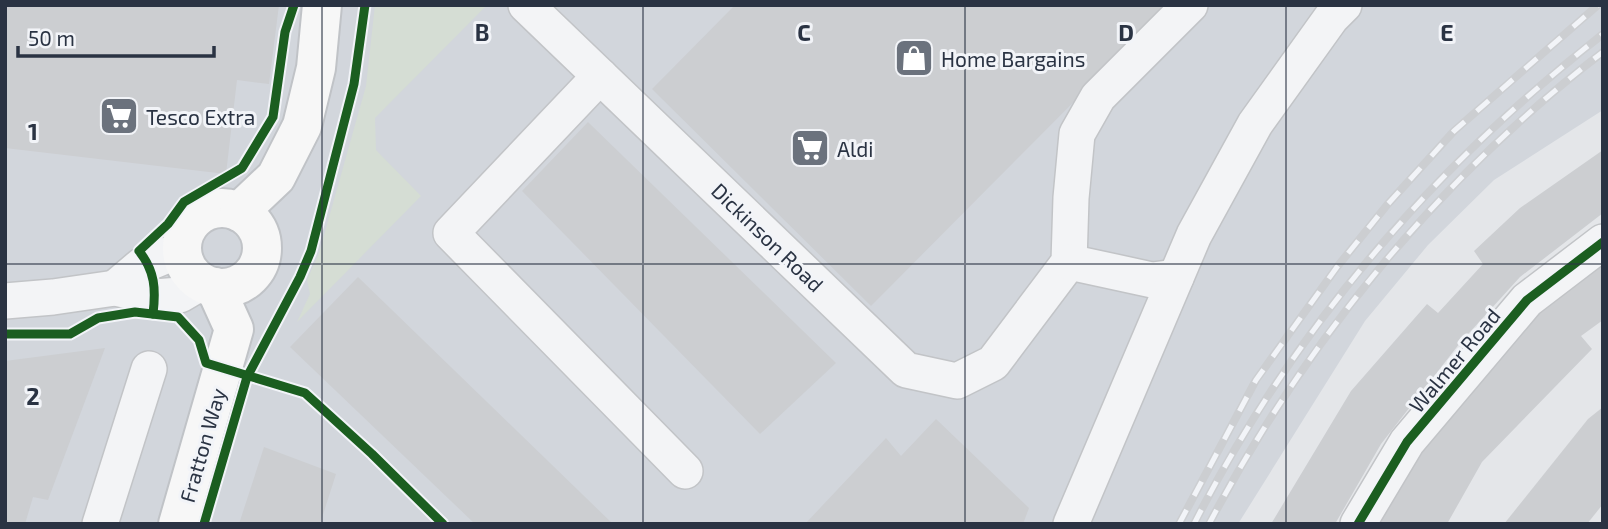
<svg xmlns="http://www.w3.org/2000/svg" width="1608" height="529" font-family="'Exo 2',sans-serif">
<rect width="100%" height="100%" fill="#e4e6e9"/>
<polygon fill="#d2d6dc" points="5,5 1603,5 1603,110 1494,180 1428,245 1365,321 1238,524 5,524"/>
<polygon fill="#d5ddd4" points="375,5 485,7 375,118 376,150 421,196 297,322 310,294 307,280 319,253 366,86"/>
<g fill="#ccced1">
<polygon points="5,5 279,5 269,84 237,80 226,174 5,148"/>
<polygon points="735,5 1170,5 871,306 652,89"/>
<polygon points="588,122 836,363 760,434 522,191"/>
<polygon points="1603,150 1603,213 1520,277 1460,343 1381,444 1335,524 1271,524 1351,391 1427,304 1438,313 1483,264 1474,251 1520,208"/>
<polygon points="1603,262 1603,320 1581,336 1592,349 1482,462 1447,524 1373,524 1403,467 1540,310"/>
<polygon points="358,277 613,524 475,524 290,347"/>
<polygon points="105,348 48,500 33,497 25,524 5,524 5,361"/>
<polygon points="1603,407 1603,504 1587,524 1504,524 1588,419"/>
<polygon points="936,419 1029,508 1023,524 805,524 886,438 901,456"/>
<polygon points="264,447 336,474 320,524 239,524"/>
</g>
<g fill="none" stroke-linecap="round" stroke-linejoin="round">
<g stroke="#c2c4c7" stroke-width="38">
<g id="minor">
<polyline points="526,5 906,370 957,381 993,363 1069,262 1071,198 1077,134 1098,97 1190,5"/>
<polyline points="600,76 451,233 685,471"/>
<polyline points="1069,262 1152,280 1176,277"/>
<polyline points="115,288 141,266 182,249"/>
<polyline points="5,301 53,297 115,288 155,297 180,295 202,282"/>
<polyline points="100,524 149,369"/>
<polyline points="1071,524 1194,235 1255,124 1331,18 1344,5"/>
<polyline points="1358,524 1407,442 1527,300 1603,242"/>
</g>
</g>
<g stroke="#c0c3c7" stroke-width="42">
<g id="major">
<circle cx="222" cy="248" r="40"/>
<polyline points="239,212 276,177 302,126 316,68 322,5"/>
<polyline points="178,524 234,329 215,287"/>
</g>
</g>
<use href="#minor" stroke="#f3f4f6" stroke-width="35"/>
<use href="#major" stroke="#f7f7f7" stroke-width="38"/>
<g stroke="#ccced1" stroke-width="8">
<g id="rail">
<polyline points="1179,524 1256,380 1337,267 1387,205 1454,131 1598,5"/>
<path d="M1194,524C1292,331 1433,167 1603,34"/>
<path d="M1209,524C1305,342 1439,178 1603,52"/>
</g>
</g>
<use href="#rail" stroke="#f2f4f8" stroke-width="5" stroke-dasharray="16" stroke-linecap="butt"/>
<g stroke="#f2f4f8" stroke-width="13">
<g id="cycleway">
<path d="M153,314C156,289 155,271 139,251L168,224L184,202L242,168L273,117L285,32L294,5"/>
<polyline points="5,334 70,334 98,318 135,312 178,317 199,340 206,363 305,393 372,454 443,524"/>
<polyline points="204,524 247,377 300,277 311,251 354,84 365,5"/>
<polyline points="1358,524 1407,442 1527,300 1603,242"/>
</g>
</g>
<use href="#cycleway" stroke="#1b5e20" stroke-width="9"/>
</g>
<path fill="none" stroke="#2a3343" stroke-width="2" stroke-opacity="0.55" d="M322,5V524M643,5V524M965,5V524M1286,5V524M5,264H1603"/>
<defs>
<g id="shop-square" transform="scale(2.0125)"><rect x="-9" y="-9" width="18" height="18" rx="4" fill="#6b727d" stroke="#f2f4f8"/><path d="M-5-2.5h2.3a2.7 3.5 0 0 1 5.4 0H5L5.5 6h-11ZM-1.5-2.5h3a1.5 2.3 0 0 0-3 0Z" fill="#fff"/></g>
<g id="supermarket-square" transform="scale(2.0125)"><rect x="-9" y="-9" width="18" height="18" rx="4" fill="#6b727d" stroke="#f2f4f8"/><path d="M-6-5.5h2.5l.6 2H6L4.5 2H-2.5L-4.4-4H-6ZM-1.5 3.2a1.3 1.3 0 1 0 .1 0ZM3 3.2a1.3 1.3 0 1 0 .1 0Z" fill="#fff"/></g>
</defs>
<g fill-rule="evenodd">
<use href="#shop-square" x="914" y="58"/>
<use href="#supermarket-square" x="119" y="116"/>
<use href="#supermarket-square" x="810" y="148"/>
</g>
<g text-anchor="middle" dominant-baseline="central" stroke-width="6" stroke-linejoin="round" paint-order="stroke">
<g font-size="21" fill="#2a3343" stroke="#f2f4f8" text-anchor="start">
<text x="941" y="58">Home Bargains</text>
<text x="146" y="116">Tesco Extra</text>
<text x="837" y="148">Aldi</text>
</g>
<g font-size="21" fill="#2a3343" stroke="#f2f4f8">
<text transform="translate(768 237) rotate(44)">Dickinson Road</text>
<text transform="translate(1454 360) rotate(-50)">Walmer Road</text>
<text transform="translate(202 445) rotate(-74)">Fratton Way</text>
</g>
</g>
<g font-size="23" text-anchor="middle" font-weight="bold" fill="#2a3343" stroke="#f2f4f8" stroke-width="6" stroke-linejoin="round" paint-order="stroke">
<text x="482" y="41">B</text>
<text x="804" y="41">C</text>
<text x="1126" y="41">D</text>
<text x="1447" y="41">E</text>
<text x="33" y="140">1</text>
<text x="33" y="405">2</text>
</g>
<rect width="1608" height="529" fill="none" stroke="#2a3343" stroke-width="14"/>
<path d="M18 46v10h196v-10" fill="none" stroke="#2a3343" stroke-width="3.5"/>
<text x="28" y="46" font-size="21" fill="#2a3343" stroke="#f2f4f8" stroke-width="5" paint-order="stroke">50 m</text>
</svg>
